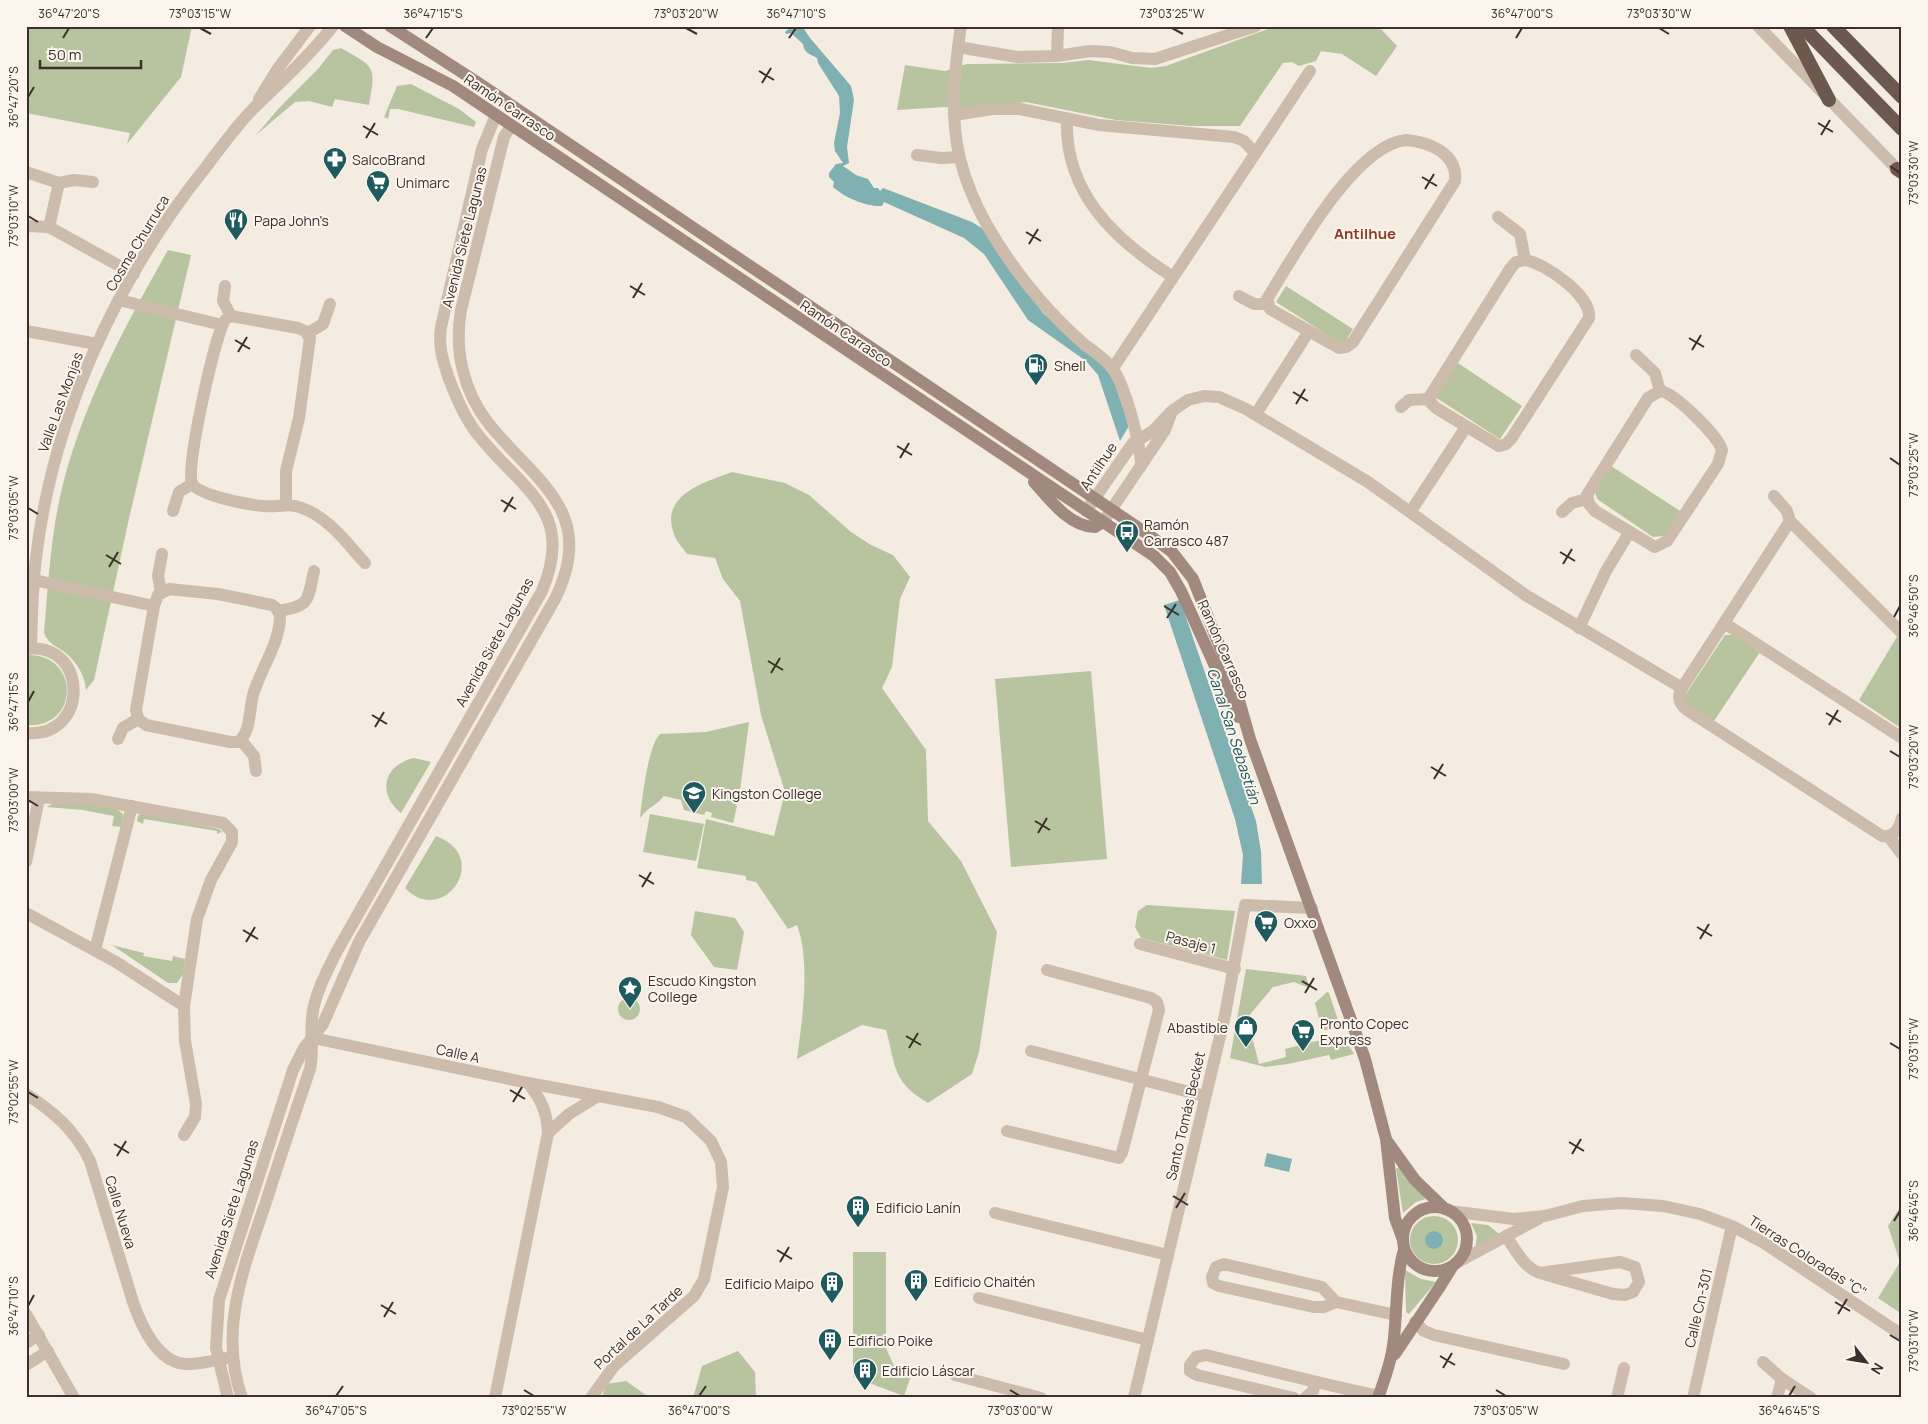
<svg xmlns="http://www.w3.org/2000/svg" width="1928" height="1424" font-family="Manrope,sans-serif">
<rect width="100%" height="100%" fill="#f4ebe1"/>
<g fill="#b8c4a0">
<polygon points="26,26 192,26 181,77 127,144 130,133 26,113"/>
<polygon points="1276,26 1315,26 1318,29 1333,26 1378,26 1397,46 1376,76 1342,54 1321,51 1316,61 1299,66 1292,62 1283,63 1240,126 1191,126 1116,120 1026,102 972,109 945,107 897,110 905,65 945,71 967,64 1062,63 1088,60 1151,68 1166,66"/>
<path d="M341,48C374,67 377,65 369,105L335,99L332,107L309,101L295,102L256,135L280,107L318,69L333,50Z"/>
<polygon points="411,84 459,109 476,122 474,127 398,109 390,109 388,119 384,117 397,86"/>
<path d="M168,250L191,255L128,523L94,680L86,690C85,677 78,664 68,655C60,647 48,645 44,633C48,588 50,542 60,497C80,408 124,328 168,250Z"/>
<polygon points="1286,286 1353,329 1343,345 1276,302"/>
<polygon points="1458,363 1522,406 1500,439 1435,397"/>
<polygon points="1611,466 1680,511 1664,536 1653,537 1597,499 1595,491"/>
<path d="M732,472L785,483L809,495L851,532L871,545L893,555L910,577L900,599L892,667L882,688L926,750L928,821L961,861L997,932L979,1052L972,1074L928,1103C892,1082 896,1066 886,1030L862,1025L797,1059C802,1020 811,962 797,925L788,929L756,882L746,880V876L697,868L706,819L774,836L785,792L761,715L740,601L723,579L715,558L687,554C683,548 676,541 674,534C659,495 705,482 732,472Z"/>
<polygon points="1725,635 1733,635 1760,652 1714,721 1682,700"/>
<polygon points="1898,635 1902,639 1902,729 1859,700"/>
<path d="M26,655C81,653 80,729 26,725Z"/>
<polygon points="1091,671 1107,859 1011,867 995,679"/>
<path d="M749,722L740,791H736L731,798L737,806L733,823L711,817L712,813L706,811L704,815L684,810L681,800L664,796C656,806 648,807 640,818C642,799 648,746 660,734L706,732Z"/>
<path d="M414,758L431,762L401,813C377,794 383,765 414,758Z"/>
<path d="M53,803C74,803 108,799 123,814L122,827L112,826L114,816L83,810L47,807Z"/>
<polygon points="142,812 219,829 222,832 217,834 217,831 144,819 143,824 137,821 138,816"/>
<polygon points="650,814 704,824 696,861 643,852"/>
<path d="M436,836C493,857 443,928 405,888Z"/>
<polygon points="1147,905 1235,911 1227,960 1141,938 1135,927 1138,911"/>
<polygon points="695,911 735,918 744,932 737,970 714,967 691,935"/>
<polygon points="112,945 144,953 143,956 172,961 173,956 185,959 183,974 177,983 168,983"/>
<path d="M1246,969L1306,976L1309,988L1294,982L1273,987L1247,1018L1259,1064L1286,1057L1285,1049C1306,1044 1343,1029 1354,1054L1331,1060L1329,1055L1288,1064L1265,1067L1230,1058Z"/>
<polygon points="1327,992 1329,993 1341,1029 1325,1030 1321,1027 1315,1003"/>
<circle cx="629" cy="1009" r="11"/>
<polygon points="1399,1167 1426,1199 1416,1202 1403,1213 1396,1169"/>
<polygon points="1902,1204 1902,1314 1878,1298 1900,1262 1888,1226"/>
<circle cx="1434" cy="1240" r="24"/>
<polygon points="1471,1223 1488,1225 1499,1234 1475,1249 1477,1236"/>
<polygon points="853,1252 886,1252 886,1348 894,1366 912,1373 904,1396 853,1377"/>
<polygon points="1405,1270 1421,1279 1436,1282 1409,1314 1406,1312"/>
<polygon points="738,1351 755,1372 756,1398 693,1398 702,1366"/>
<polygon points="626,1381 650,1398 602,1398 606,1384"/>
</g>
<g fill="#7fb0b2">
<path d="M793,26H802L810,38L851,86L854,100L847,147L849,163L843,166L856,175L868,179L874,188H878L880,191L883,188L972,222L983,229L1043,313L1105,368L1114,381L1129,426L1120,441L1098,375L1086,361L1028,320L984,254L964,238L884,202L882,206C866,207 844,197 833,187L834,182L829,177V173L836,164L843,163L835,151L834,143L840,113L839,96L818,63L817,58C810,54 804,53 803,44L791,33L786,34L785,32Z"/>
<polygon points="1180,600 1256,821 1261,852 1262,884 1241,884 1243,855 1235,819 1164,605"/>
<polygon points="1267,1153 1292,1159 1289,1172 1264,1166"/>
<circle cx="1434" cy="1240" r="9"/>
</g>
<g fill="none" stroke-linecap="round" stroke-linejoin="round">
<g stroke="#cdbbac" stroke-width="12">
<path d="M961,26C956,60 952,94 955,128C960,193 1000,253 1041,301C1055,317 1069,331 1084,344C1094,352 1106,359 1113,369C1125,386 1141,445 1141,466"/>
<polyline points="958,47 1017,57 1057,56 1090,51 1110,52 1132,58 1155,59 1256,26"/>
<polyline points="1057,56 1058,26"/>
<polyline points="259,99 279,67 310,26"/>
<polyline points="954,115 992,109 1020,109 1099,125 1234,137 1244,141 1255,153"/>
<path d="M1067,119C1064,193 1115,240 1173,277"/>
<path d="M1406,140C1429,142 1458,153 1455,181L1353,342L1346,347L1339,348L1270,309L1267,299C1294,256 1354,145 1406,140Z"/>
<polyline points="917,155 941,158 959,157"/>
<polyline points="26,172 59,183 74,180 93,182"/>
<polyline points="1498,217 1520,234 1525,260"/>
<polyline points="26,226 49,227 134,274"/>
<polyline points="49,227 59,183"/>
<path d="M1525,260C1545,263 1592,296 1589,318L1511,439L1506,444L1499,446L1436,408L1431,403L1430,396L1510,269L1516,262Z"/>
<polyline points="225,286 223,301 231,316"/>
<polyline points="1239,296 1254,304 1267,304"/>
<polyline points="119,300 222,325"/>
<polyline points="26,331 97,344"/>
<polyline points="308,333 323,324 330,304"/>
<polyline points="1636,355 1655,373 1660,391"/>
<polyline points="1113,368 1310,71"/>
<path d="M1660,391C1673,391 1719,437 1722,450L1718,464L1667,541L1655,547L1595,511L1589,504L1587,495L1648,398Z"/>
<polyline points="1401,407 1409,400 1430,399"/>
<polyline points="1256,414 1309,331"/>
<polyline points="1774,496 1787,511 1790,521 1902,633"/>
<path d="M286,503V471L299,418L310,338L305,331L298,328L231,316C227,318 224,320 223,324C213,346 186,465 192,484C201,496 249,505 264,506C279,508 286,502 302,508C329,518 346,542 365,563"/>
<polyline points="173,511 179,492 192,484"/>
<polyline points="1086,511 1133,443 1153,431 1172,411 1188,400 1204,396 1219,397 1246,409 1368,482 1527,596 1682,688"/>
<polyline points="1411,511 1466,427"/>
<polyline points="1562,512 1572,503 1587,499"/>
<path d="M1790,521L1682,688C1677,697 1679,704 1687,710L1882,836C1894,838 1899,829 1902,818"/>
<polyline points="1103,522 1165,430 1171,414"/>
<polyline points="34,580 154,606"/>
<path d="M169,589L218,594L272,605C277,608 280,612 280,618C279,645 260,670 253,695C249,710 251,733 238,742H230L146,725L138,719L136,710L154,606L158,595Z"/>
<polyline points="161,592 158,576 162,554"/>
<path d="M278,611C311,605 307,602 314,571"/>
<polyline points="1724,623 1902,738"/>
<polyline points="1579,628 1606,571 1629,533"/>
<path d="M31,648C32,618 32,588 36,558C53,416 117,278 206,167C222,146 238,123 257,105C283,80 310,55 333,26"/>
<path d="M26,649C89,641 90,739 26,733"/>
<polyline points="118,739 123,728 138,719"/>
<polyline points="241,740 254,756 256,771"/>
<polyline points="26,797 91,799 223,823 232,832 232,842 211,880 197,919 184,1006 185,1041 196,1104 195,1117 184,1135"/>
<polyline points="1889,837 1902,854"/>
<polyline points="26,862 39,798"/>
<polyline points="26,913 116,962 184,1006"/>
<polyline points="1140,944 1235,969"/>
<polyline points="95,950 132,806"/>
<polyline points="313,1038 528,1083 658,1107 686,1117 711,1141 721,1162 723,1187 704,1279 694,1296 614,1366 591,1398"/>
<polyline points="1031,1051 1205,1096"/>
<path d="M26,1094C54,1112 75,1130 90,1161L133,1302C141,1325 158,1363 186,1364C201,1365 218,1359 233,1357"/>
<polyline points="1007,1131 1119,1158 1122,1153 1159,1010 1157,1002 1151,998 1047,970"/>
<polyline points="548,1133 569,1114 598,1096"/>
<polyline points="995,1213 1168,1255"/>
<path d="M1506,1236C1515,1249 1524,1268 1540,1273L1613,1294L1625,1295L1633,1292L1639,1282L1635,1267L1620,1262L1540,1273"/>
<polyline points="979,1298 1148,1340"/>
<polyline points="1336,1302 1322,1287 1224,1264 1216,1267 1212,1277 1213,1283 1219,1286 1314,1307 1324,1307 1336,1302 1396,1315"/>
<polyline points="26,1314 74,1398"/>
<polyline points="1415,1322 1424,1331 1434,1335 1564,1364"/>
<polyline points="26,1343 39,1335"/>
<polyline points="1763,1362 1782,1379 1811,1398"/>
<polyline points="26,1365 48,1351"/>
<polyline points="955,1375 1041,1398"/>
<path d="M495,1398L548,1133C547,1112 541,1099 528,1083"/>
<polyline points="1134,1398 1225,1015 1245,905 1312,908"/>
<path d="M1294,1398L1197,1375L1190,1371V1365L1196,1357L1206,1355C1264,1369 1321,1384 1379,1396"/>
<polyline points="1305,1398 1313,1391 1315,1383"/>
<polyline points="1617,1398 1624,1368"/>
<polyline points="1693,1398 1732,1226"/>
<polyline points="1777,1398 1782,1379"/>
</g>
<g stroke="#cdbbac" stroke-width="12">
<polyline points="1758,26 1902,174"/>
<polyline points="1449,1211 1514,1219 1545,1216 1583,1206 1621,1203 1663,1206 1700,1214 1732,1226 1764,1243 1902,1335"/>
<polyline points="1456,1263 1538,1219"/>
<path d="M228,1398L216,1348L219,1300L293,1070L304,1048L323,1024L359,942L555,599C598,512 536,482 489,424C463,391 454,350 461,310L504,137L511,126"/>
<path d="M242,1398C218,1330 244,1267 266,1202C280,1158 295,1113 310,1069C314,1051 310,1035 312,1018C314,995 327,971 337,951L542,591C576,511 522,490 479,436C465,419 457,399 449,379C443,361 438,347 441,327L482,149L496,115"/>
</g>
<g stroke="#a18a7d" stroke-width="12">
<polyline points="345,26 377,47 453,86 1154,556 1170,572 1181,591 1238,717"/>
<polyline points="390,26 480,84 1149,535 1172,552 1193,579 1234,683 1250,739 1365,1059 1386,1139 1395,1218 1403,1240"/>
<path d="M1034,482C1049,499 1070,527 1095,527L1103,522"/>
<polyline points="1387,1141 1415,1180 1445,1209"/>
<circle cx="1435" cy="1239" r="32"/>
<polyline points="1395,1354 1439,1288 1452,1267"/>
<path d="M1378,1398C1385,1378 1392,1359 1394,1338C1397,1308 1396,1278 1404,1249"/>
</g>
<g stroke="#6c584f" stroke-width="14">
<polyline points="1790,26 1829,100"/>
<polyline points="1802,26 1902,129"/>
<polyline points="1833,26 1902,97"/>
<polyline points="1897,169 1902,172"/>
</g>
</g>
<path fill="none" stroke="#3b302b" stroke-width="2" d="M200,28L211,34M686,28L697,34M1172,28L1183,34M1659,28L1669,34M63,38L69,28M426,38L433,28M789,38L796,28M1516,38L1522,28M759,71L774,80M762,83L771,68M28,97L34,87M1818,123L1833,132M363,126L378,135M1821,135L1830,120M366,138L375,123M1890,166L1900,173M1422,177L1437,186M1425,189L1434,174M28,216L38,222M1026,232L1041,241M1029,244L1038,229M630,286L645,295M633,298L642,283M1689,338L1704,347M235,340L250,349M1692,350L1701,335M238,352L247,337M1293,392L1308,401M1296,404L1305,389M897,446L912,455M900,458L909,443M1890,458L1900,465M501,500L516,509M28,508L38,514M504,512L513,497M1560,552L1575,561M106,555L121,564M1563,564L1572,549M109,567L118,552M1164,606L1179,615M1894,617L1900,606M1167,618L1176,604M768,661L783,670M771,673L780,658M28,702L34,691M1826,713L1841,722M372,715L387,724M1829,725L1838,710M375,727L384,712M1890,751L1900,757M1431,767L1446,776M1434,779L1443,764M28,800L38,806M1035,821L1050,830M1038,833L1047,818M639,875L654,884M642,887L651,872M1697,927L1712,936M243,930L258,939M1700,939L1709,924M246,942L255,927M1302,981L1317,990M1305,993L1314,978M906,1036L921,1045M1890,1043L1900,1049M909,1048L918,1033M510,1090L525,1099M28,1092L38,1098M513,1102L522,1087M1569,1142L1584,1151M114,1144L129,1153M1572,1154L1581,1139M117,1156L126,1141M1173,1196L1188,1205M1176,1208L1185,1193M1894,1221L1900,1211M777,1250L792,1259M780,1262L789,1247M1835,1302L1850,1311M381,1305L396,1314M28,1306L34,1295M1838,1314L1847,1299M384,1317L393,1302M1890,1335L1900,1341M1440,1356L1455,1365M1443,1368L1452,1353M524,1390L534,1396M1010,1390L1020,1396M1496,1390L1506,1396M336,1396L343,1386M699,1396L706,1386M1789,1396L1795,1386"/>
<defs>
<g id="pharmacy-pin" transform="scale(1.25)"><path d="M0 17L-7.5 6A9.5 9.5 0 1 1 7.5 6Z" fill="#1f5a5e" stroke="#fbf5ee"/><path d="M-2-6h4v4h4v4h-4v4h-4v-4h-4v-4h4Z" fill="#fff"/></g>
<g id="supermarket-pin" transform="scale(1.25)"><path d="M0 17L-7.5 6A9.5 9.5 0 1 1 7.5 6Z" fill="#1f5a5e" stroke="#fbf5ee"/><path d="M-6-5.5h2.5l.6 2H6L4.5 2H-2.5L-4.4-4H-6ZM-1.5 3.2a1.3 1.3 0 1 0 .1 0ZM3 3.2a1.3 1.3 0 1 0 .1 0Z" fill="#fff"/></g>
<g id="restaurant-pin" transform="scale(1.25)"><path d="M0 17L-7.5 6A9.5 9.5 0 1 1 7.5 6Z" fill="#1f5a5e" stroke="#fbf5ee"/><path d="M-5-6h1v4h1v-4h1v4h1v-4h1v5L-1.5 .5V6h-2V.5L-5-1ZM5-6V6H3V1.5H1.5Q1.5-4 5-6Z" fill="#fff"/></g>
<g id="fuel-pin" transform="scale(1.25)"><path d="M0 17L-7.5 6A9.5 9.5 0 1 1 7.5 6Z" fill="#1f5a5e" stroke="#fbf5ee"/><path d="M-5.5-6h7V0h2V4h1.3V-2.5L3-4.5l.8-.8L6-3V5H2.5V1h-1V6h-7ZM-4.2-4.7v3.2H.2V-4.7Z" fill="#fff"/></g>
<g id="bus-pin" transform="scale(1.25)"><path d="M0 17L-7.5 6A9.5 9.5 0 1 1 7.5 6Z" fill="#1f5a5e" stroke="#fbf5ee"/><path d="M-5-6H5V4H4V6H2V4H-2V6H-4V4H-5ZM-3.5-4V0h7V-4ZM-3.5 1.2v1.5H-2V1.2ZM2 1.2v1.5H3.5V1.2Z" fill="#fff"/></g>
<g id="school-pin" transform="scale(1.25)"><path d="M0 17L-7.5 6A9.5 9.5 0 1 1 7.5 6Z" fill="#1f5a5e" stroke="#fbf5ee"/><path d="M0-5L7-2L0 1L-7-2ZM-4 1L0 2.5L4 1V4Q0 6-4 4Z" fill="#fff"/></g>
<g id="sight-pin" transform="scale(1.25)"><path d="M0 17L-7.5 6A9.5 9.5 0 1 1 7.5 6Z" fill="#1f5a5e" stroke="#fbf5ee"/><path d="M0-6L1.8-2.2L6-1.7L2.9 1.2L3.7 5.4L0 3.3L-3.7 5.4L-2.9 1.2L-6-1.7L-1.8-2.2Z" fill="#fff"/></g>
<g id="shop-pin" transform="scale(1.25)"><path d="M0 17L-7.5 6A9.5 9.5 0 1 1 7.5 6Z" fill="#1f5a5e" stroke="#fbf5ee"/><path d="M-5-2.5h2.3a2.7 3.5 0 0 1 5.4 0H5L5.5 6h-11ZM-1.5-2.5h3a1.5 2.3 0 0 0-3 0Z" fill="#fff"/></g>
<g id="building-pin" transform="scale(1.25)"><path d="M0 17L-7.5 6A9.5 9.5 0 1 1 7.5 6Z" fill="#1f5a5e" stroke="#fbf5ee"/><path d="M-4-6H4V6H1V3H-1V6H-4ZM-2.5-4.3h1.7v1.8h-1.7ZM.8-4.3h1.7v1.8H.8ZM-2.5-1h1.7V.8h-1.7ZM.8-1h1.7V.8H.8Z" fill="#fff"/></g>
</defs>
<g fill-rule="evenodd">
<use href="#pharmacy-pin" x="335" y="159"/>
<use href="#supermarket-pin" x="378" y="182"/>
<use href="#restaurant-pin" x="236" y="220"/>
<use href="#fuel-pin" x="1036" y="365"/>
<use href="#bus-pin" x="1127" y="532"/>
<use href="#school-pin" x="694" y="793"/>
<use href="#supermarket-pin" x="1266" y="922"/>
<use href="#sight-pin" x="630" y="988"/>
<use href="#shop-pin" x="1246" y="1027"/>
<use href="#supermarket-pin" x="1303" y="1031"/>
<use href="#building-pin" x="858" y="1207"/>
<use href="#building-pin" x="916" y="1281"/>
<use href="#building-pin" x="832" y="1283"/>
<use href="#building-pin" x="830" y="1340"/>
<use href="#building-pin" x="865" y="1370"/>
</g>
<g text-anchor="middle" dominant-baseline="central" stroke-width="4" stroke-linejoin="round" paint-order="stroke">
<g font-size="14" fill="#3b302b" stroke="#fbf5ee">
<text transform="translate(510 107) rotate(34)">Ramón Carrasco</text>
<text transform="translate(464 237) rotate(-76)">Avenida Siete Lagunas</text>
<text transform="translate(137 243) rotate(-59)">Cosme Churruca</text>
<text transform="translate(846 333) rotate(34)">Ramón Carrasco</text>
<text transform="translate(60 402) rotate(-70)">Valle Las Monjas</text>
<text transform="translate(1098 466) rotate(-56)">Antilhue</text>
<text transform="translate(494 642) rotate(-61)">Avenida Siete Lagunas</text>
<text transform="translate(1224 649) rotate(66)">Ramón Carrasco</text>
<text transform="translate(1191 942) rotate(15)">Pasaje 1</text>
<text transform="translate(458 1053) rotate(12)">Calle A</text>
<text transform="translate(1185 1116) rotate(-77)">Santo Tomás Becket</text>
<text transform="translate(231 1209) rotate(-72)">Avenida Siete Lagunas</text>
<text transform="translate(121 1212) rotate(73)">Calle Nueva</text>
<text transform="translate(1808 1256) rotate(33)">Tierras Coloradas "C"</text>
<text transform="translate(1698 1308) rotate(-77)">Calle Cn-301</text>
<text transform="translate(638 1327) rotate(-43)">Portal de La Tarde</text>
</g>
<g font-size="14" fill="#3b302b" stroke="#fbf5ee" text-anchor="start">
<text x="352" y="159">SalcoBrand</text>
<text x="396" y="182">Unimarc</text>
<text x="254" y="220">Papa John's</text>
<text x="1054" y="365">Shell</text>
<text x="1144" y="524">Ramón<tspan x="1144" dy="16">Carrasco 487</tspan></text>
<text x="712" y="793">Kingston College</text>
<text x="1284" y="922">Oxxo</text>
<text x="648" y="980">Escudo Kingston<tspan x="648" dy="16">College</tspan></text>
<text x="1320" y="1023">Pronto Copec<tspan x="1320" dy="16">Express</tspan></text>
<text x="1228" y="1027" text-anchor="end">Abastible</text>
<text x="876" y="1207">Edificio Lanín</text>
<text x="934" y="1281">Edificio Chaitén</text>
<text x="814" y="1283" text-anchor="end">Edificio Maipo</text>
<text x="848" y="1340">Edificio Poike</text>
<text x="882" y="1370">Edificio Láscar</text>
</g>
<g font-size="15" font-weight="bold" fill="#8c3b22" stroke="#fbf5ee">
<text x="1365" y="233">Antilhue</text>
</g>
<g font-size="15" font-style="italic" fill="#1f5a5e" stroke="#fbf5ee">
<text transform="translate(1234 736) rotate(72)">Canal San Sebastián</text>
</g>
</g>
<rect width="1928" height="1424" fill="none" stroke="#fbf5ee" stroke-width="55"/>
<g transform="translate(1866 1362) rotate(121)" stroke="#fbf5ee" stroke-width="4" paint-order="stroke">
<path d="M0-4L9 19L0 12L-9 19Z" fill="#3b302b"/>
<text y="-8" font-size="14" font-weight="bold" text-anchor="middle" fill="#3b302b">N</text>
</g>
<path d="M40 60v8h101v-8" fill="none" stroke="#3b302b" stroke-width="2.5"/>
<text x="48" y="60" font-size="15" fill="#3b302b" stroke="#fbf5ee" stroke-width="4" paint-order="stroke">50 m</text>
<rect x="28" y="28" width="1872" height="1368" fill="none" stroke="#3b302b" stroke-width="2"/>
<g font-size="12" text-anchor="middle" fill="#3b302b">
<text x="69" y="18">36°47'20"S</text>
<text x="200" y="18">73°03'15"W</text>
<text x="433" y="18">36°47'15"S</text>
<text x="686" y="18">73°03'20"W</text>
<text x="796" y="18">36°47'10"S</text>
<text x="1172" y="18">73°03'25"W</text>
<text x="1522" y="18">36°47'00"S</text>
<text x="1659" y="18">73°03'30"W</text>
<text transform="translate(14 97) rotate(-90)" y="4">36°47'20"S</text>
<text transform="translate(1914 173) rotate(-90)" y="4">73°03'30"W</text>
<text transform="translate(14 216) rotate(-90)" y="4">73°03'10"W</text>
<text transform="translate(1914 465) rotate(-90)" y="4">73°03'25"W</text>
<text transform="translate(14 508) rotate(-90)" y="4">73°03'05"W</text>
<text transform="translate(1914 606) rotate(-90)" y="4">36°46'50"S</text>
<text transform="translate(14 702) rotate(-90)" y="4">36°47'15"S</text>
<text transform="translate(1914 757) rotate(-90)" y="4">73°03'20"W</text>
<text transform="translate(14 800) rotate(-90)" y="4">73°03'00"W</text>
<text transform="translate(1914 1049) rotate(-90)" y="4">73°03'15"W</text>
<text transform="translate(14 1092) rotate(-90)" y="4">73°02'55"W</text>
<text transform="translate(1914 1211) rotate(-90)" y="4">36°46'45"S</text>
<text transform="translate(14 1306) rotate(-90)" y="4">36°47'10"S</text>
<text transform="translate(1914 1341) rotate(-90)" y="4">73°03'10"W</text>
<text x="336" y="1415">36°47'05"S</text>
<text x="534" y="1415">73°02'55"W</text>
<text x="699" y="1415">36°47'00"S</text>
<text x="1020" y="1415">73°03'00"W</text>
<text x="1506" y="1415">73°03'05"W</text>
<text x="1789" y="1415">36°46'45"S</text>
</g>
</svg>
